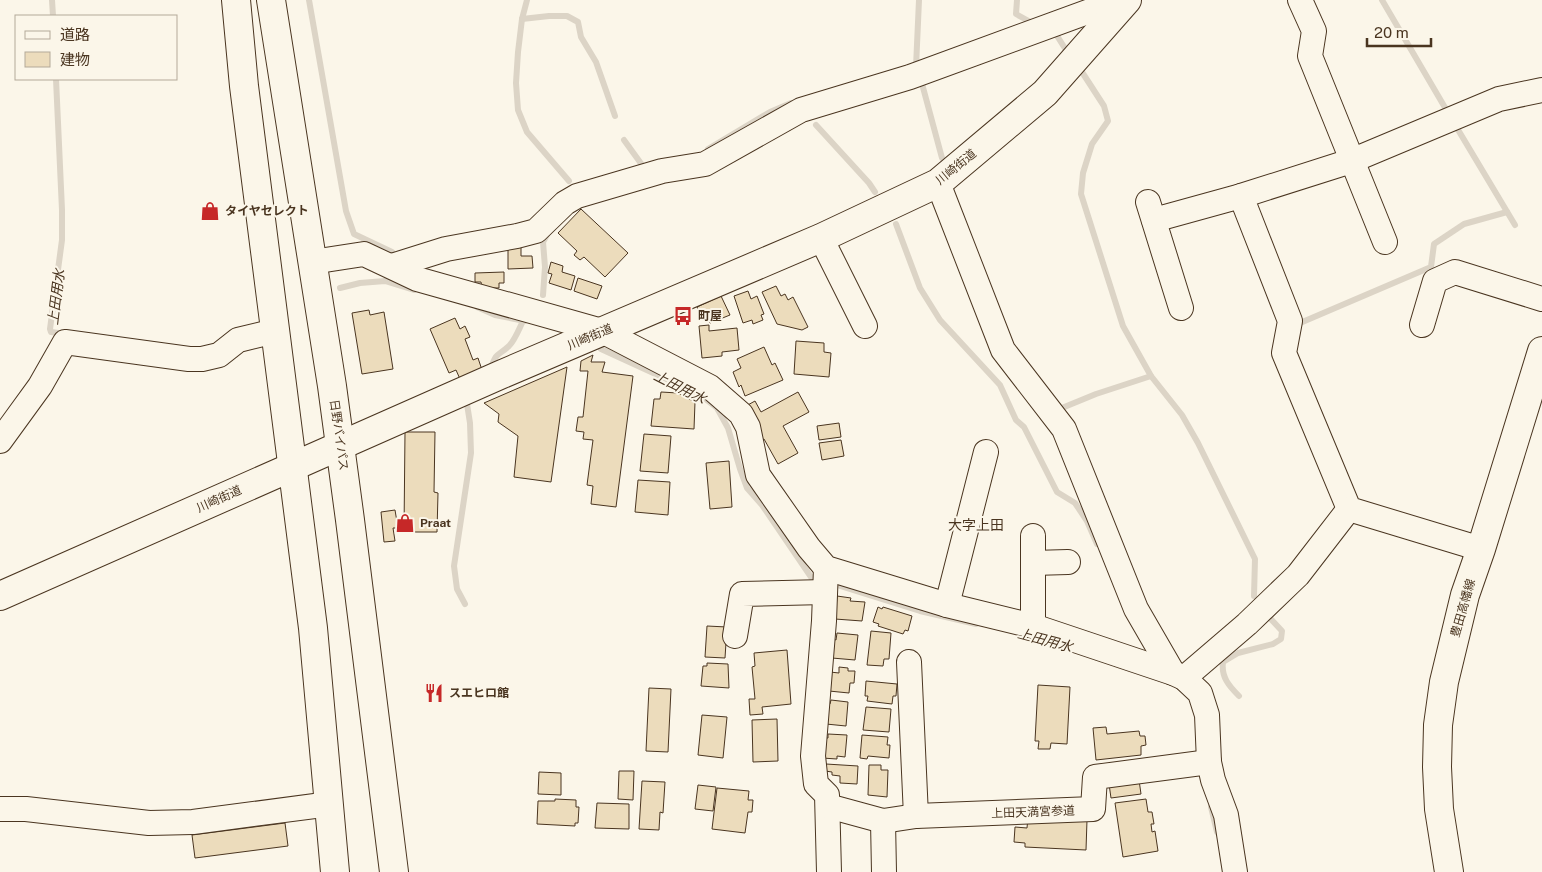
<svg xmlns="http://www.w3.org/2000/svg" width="1542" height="872" font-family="'Public Sans','Noto Sans JP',sans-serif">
<rect width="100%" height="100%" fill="#fbf6e9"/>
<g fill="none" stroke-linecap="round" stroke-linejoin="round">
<g stroke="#dcd4c6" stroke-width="6">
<polyline points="52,0 53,16"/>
<polyline points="309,0 346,211 354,234 392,252"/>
<polyline points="527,0 522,19 518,52 516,83 518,110 527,132 569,181"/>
<polyline points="1017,0 1016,14 1034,24"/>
<polyline points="1382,0 1447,111"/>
<polyline points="522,19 549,16 567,16 578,22 581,37 596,62 615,116"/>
<polyline points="1054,31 1066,50"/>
<polyline points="916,67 919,0"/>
<polyline points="1082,72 1104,106 1108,121 1092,144 1083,173 1081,194 1123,326 1151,376 1182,415 1198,443 1255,559 1254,596"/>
<polyline points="56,79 62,210 62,240 50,329 51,332 66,334"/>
<polyline points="921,80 942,158"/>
<polyline points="816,125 869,183 875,192"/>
<polyline points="1457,128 1515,225"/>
<polyline points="624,140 645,169"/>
<polyline points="708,149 770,112 791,103"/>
<polyline points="896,224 920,288 940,320 1000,385 1016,420 1024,427 1057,492 1075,503 1087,521 1097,544"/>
<polyline points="340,288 360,283 385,281 414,290"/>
<polyline points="543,295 545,267 543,242 548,233"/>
<polyline points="477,307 495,315 525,321"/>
<polyline points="1296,327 1300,323 1431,267 1434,244 1464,224 1507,212"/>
<polyline points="601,349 699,394 717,408 728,428 740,469 747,488 762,505 811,577"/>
<path d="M491,368C497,351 497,357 509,346C515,340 519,329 523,321"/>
<polyline points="1056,408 1057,410 1096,394 1151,376"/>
<polyline points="837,585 920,611 976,624"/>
<polyline points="465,604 457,589 454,566 471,453 470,423 467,404"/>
<path d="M1239,696C1229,686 1221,677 1223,662L1238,653L1273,644L1281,639L1282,631L1269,617"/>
<polyline points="1211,807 1217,832"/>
</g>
</g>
<g fill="#ecdcbc" stroke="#4a3520">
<polygon points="581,209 628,253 605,277 584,257 580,260 574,255 577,251 558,233"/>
<polygon points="521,247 521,256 532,256 533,268 508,269 508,248"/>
<polygon points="551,262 563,266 562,272 575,276 571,290 549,283 552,274 548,273"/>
<polygon points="504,272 504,283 499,283 499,288 482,288 481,282 475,282 475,273"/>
<polygon points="578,278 602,286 597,299 574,291"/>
<polygon points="776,286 781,296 785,294 788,300 793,297 808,327 802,330 777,324 762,292"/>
<polygon points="748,291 751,299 757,296 764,314 761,315 763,320 753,324 752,320 743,323 734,296"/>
<polygon points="721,296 730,315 710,323 708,318 703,320 697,307"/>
<polygon points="369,310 370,315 384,312 393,369 362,374 352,313"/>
<polygon points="455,318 460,329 465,326 470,337 465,339 473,360 478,358 482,370 460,379 456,370 449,373 430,329"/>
<polygon points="709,325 709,331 737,328 739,350 722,352 722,356 702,358 699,326"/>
<polygon points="796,341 824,343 824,352 831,353 829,377 794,374"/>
<polygon points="764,347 772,365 775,363 783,380 745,396 741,385 739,387 733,372 741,368 737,359"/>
<polygon points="593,355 591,362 605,362 602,372 633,376 616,507 591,504 593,486 587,485 593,440 583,439 584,432 576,431 578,417 583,417 588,371 580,371 581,361"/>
<polygon points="567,367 551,482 514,477 518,436 498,422 499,414 484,403"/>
<polygon points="661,392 678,393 695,402 694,429 651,426 654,399 660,399"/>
<polygon points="798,392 809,412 783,426 798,453 778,464 764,439 758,442 746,406 755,401 761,412"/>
<polygon points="839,423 841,437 819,440 817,426"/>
<polygon points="405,432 435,432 434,492 438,493 437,532 404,532"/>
<polygon points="644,434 671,436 668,473 640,471"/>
<polygon points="841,440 844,456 822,460 819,443"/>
<polygon points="729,461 732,507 710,509 706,463"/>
<polygon points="638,480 670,482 668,515 635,512"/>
<polygon points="395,510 398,528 393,528 395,541 384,542 381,512"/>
<polygon points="837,596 851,598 850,601 865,602 862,621 835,619"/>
<polygon points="878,607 882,609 883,607 912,616 908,631 905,630 903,634 878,626 879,624 873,622"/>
<polygon points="707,626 727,627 725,658 705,657"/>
<polygon points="871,631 891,633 889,659 884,659 883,666 867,665"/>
<polygon points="837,633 858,635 855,660 832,658 833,639 836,640"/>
<polygon points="787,650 791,704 762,707 763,714 750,715 749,699 755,699 752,667 755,666 754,653"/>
<polygon points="707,663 728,664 729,688 701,686 703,666 707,666"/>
<polygon points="839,667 848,668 848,671 855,671 854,683 850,683 849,693 829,691 830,672 839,673"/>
<polygon points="866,681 897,684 896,696 893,696 892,704 867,701 868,696 865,696"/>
<polygon points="1038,685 1070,687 1067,744 1051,743 1050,749 1038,749 1039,741 1035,741"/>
<polygon points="649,688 671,689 668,752 646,751"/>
<polygon points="831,700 848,702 846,726 826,724 826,704 830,704"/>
<polygon points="866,707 891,709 889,732 863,730"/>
<polygon points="702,715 727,717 723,758 698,755"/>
<polygon points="777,719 778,761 753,762 752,720"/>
<polygon points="1106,727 1107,734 1139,731 1140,736 1145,736 1146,745 1141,746 1141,755 1096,760 1093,728"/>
<polygon points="828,734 847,735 845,757 837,756 837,759 822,758 823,738 828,738"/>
<polygon points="862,735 888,737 887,745 890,745 889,758 868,756 867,759 860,758"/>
<polygon points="826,764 858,766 857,784 840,783 840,776 832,775 832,772 825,771"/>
<polygon points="869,765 881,765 881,770 888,770 887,797 868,795"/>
<polygon points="619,771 634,771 633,800 618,799"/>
<polygon points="539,772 561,773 561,795 538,794"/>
<polygon points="1138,773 1141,794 1111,798 1108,777"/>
<polygon points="642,781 665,782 663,813 660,812 659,830 639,829"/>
<polygon points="698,785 716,787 713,811 695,809"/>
<polygon points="717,788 749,791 748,800 753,800 752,812 748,812 745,833 712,829"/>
<polygon points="555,799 576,800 576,807 579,807 578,823 575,823 575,826 537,824 538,801 555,801"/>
<polygon points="1146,799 1148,812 1152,812 1154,824 1151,824 1152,832 1155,831 1158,851 1123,857 1115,803"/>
<polygon points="597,803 629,804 629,829 595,828"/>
<polygon points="1028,817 1087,820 1086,850 1025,847 1025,843 1014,842 1015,827 1027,828"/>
<polygon points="285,823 288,846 195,858 192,835"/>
</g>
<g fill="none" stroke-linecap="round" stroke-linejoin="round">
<g stroke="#4a3520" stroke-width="26">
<g id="minor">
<polyline points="1300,0 1314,31 1310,56 1385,242"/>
<polyline points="938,183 1003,350 1064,429 1136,609 1173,673"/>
<polyline points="1148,202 1181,308"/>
<polyline points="1154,220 1241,196"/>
<polyline points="821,238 865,326"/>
<polyline points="312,262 364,254 417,279 602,331 710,387 741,414 748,427 758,475 809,548 826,568 947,605 1033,626 1173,673 1184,678 1200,693 1207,715 1209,762 1213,780 1226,815 1235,872"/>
<polyline points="392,266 446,249 517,236 536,231 565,203 577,196 662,171 705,164 801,110 910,77 1120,0"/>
<polyline points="1422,325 1435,281 1455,272 1542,299"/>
<polyline points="0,441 40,386 65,342 189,359 202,359 219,355 238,340 275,331"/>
<polyline points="1481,549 1349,509 1284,353 1290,321 1241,196 1351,161 1499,99 1542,90"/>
<polyline points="1033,563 1068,562"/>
<polyline points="826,568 824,621 813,756 816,784 827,795 829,872"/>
<polyline points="947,605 986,452"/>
<polyline points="1033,626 1033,536"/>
<polyline points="735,636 742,594 825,592"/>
<polyline points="909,662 916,816"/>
<polyline points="1184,678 1247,624 1298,575 1349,509"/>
<polyline points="828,806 883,821 916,816 1093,809 1095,777 1209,762"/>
<polyline points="0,809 26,809 149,823 193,822 330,804"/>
<polyline points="883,821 884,872"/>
</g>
</g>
<g stroke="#4a3520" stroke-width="30">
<g id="major">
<polyline points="0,596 500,375 821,238 938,183 1045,93 1127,0"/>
<polyline points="1449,872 1439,809 1437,767 1438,725 1444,682 1465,595 1481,549 1542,351"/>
</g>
</g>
<g stroke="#4a3520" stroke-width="30">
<g id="highway">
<polyline points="236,0 244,86 313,628 335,872"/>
<polyline points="271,0 332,386 350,520 394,872"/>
</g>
</g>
<use href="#minor" stroke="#fbf6e9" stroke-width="24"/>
<use href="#major" stroke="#fbf6e9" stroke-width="28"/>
<use href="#highway" stroke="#fbf6e9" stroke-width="28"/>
</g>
<defs>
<g id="shop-bare" transform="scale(1.5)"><path d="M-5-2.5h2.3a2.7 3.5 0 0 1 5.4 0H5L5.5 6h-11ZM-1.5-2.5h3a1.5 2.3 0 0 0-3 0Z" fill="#c62828" stroke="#fbf6e9" stroke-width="2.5" paint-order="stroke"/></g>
<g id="bus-bare" transform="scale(1.5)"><path d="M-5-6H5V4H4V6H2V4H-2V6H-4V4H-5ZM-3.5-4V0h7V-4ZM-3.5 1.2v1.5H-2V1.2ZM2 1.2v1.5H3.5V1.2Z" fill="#c62828" stroke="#fbf6e9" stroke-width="2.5" paint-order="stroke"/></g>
<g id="restaurant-bare" transform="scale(1.5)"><path d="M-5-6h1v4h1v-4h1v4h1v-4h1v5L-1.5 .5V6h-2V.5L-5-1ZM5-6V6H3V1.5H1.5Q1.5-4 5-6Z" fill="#c62828" stroke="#fbf6e9" stroke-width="2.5" paint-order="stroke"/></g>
</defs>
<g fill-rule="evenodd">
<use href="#shop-bare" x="210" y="211"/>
<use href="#bus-bare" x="683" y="316"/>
<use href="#shop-bare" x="405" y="523"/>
<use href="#restaurant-bare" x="434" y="693"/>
</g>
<g text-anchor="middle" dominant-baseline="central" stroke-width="4" stroke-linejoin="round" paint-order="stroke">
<g font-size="12" fill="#4a3520" stroke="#fbf6e9">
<text transform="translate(956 167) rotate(-39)">川崎街道</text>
<text transform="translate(590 337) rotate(-23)">川崎街道</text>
<text transform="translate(339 435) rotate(82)">日野バイパス</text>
<text transform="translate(219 499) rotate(-24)">川崎街道</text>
<text transform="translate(1463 608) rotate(-74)">豊田高幡線</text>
<text transform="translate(1033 812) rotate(-2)">上田天満宮参道</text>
</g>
<g font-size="12" font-weight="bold" fill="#4a3520" stroke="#fbf6e9" text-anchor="start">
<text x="225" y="211">タイヤセレクト</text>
<text x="698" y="316">町屋</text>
<text x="420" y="523">Praat</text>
<text x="449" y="693">スエヒロ館</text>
</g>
<g font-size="14" font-style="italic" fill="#4a3520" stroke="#fbf6e9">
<text transform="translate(56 297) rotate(-83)">上田用水</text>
<text transform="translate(680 387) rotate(27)">上田用水</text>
<text transform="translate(1045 640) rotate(15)">上田用水</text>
</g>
<g font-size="14" fill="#4a3520" stroke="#fbf6e9">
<text x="976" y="525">大字上田</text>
</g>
</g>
<rect x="15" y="15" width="162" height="65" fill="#fbf6e9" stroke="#b4a999"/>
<rect x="25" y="31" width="25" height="8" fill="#fbf6e9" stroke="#b4a999"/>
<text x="60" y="40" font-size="15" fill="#4a3520">道路</text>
<rect x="25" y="52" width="25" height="15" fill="#ecdcbc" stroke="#b4a999"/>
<text x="60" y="65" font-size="15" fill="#4a3520">建物</text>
<path d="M1367 38v8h64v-8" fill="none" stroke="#4a3520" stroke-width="2.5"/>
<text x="1374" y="38" font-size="15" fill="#4a3520" stroke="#fbf6e9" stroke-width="4" paint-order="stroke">20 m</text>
</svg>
